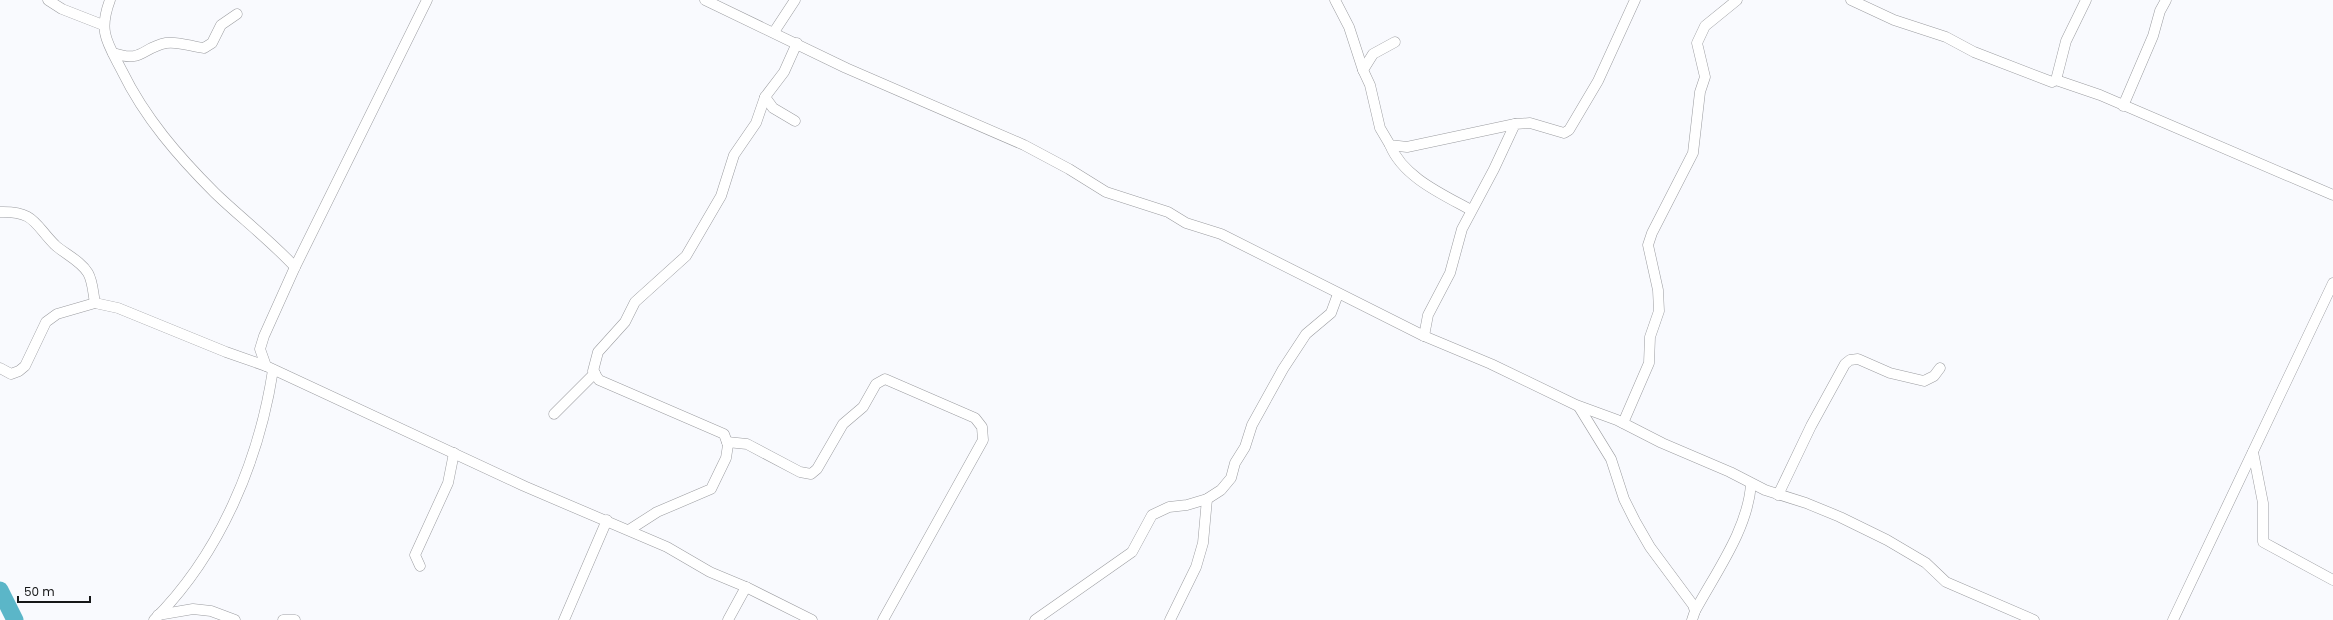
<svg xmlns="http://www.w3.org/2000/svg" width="2333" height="620" font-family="Poppins,sans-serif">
<rect width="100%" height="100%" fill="#f9fafe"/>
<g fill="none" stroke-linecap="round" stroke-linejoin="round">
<polyline stroke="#5bb6c8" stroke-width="17" points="0,590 15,620"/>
<g stroke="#9b9ca0" stroke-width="11">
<g id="minor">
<polyline points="48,0 62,9 103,25"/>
<path d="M110,0C98,32 107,42 122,71C145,118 178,156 215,193C241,218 270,240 295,267"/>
<polyline points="427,0 295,267 264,336 260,349 266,366 524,486 667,547 710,572 746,587 812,620"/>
<polyline points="705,0 846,68 1024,145 1069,169 1106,192 1168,212 1186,223 1221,234 1424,336 1491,364 1576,405 1617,420 1662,443 1730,472 1765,490 1806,503 1840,517 1887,540 1926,563 1946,582 2034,620"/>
<polyline points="1335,0 1349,27 1363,70"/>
<polyline points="1851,0 1894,20 1946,37 1974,52 2052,82 2056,80 2100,95 2333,195"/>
<polyline points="774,32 795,0"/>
<polyline points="1395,42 1373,54 1363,70 1370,85 1380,128 1390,145 1407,147 1515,124"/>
<path d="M113,53C143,63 141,48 166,43C179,41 192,47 204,48L212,43L221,25L237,14"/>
<polyline points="2056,80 2066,41 2086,0"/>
<polyline points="2123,106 2153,36 2160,11 2166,0"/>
<polyline points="795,121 773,108 765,97 784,72 797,43"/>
<path d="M1390,145C1403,177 1442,194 1471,210"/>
<path d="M0,212C35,211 34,224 55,245C65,254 81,261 88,273C93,282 93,293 95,303"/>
<polyline points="1424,336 1428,315 1450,273 1462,229 1494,169 1515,124 1530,123 1564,133 1569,130 1598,81 1635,0"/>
<polyline points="0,368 11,374 19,371 25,366 46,322 57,314 95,303 118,308 226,352 266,366"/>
<polyline points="1579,407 1611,459 1624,499 1635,521 1650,547 1693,605 1695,611 1692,620"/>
<polyline points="554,414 595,373"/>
<polyline points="1623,423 1649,363 1650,337 1659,311 1658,290 1648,245 1652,233 1693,153 1700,92 1705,77 1697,43 1705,26 1737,0"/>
<polyline points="727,442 747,444 800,472 811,474 817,469 843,424 863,407 876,384 885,379 975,418 982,427 983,440 883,620"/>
<polyline points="2253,452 2263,503 2263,542 2333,580"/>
<polyline points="1778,495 1811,426 1845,364 1850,360 1858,359 1890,373 1924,381 1934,376 1940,368"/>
<polyline points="629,530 657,512 711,489 726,458 728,445 724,434 599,380 593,371 598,352 625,322 635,302 686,256 721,196 734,155 756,123 765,97"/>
<polyline points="420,566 415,555 448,483 454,453"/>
<path d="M1695,611C1716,572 1748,529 1751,484"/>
<polyline points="158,615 193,609 211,611 235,620"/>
<path d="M154,620C220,554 259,461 273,370"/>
<polyline points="283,620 295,620"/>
<polyline points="564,620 607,520"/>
<polyline points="728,620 746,587"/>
<polyline points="1035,620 1132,552 1152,515 1169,507 1187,505 1207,499 1221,490 1231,478 1235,463 1245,447 1252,425 1283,369 1306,334 1331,313 1338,294"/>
<polyline points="1170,620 1196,567 1203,543 1207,499"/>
<polyline points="2173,620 2333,283"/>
</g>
</g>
<use href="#minor" stroke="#fff" stroke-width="10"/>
</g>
<path d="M18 596v6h72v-6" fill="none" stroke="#161718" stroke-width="2"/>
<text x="24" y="596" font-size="12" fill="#161718" stroke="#f9fafe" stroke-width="3" paint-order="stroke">50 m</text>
</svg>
